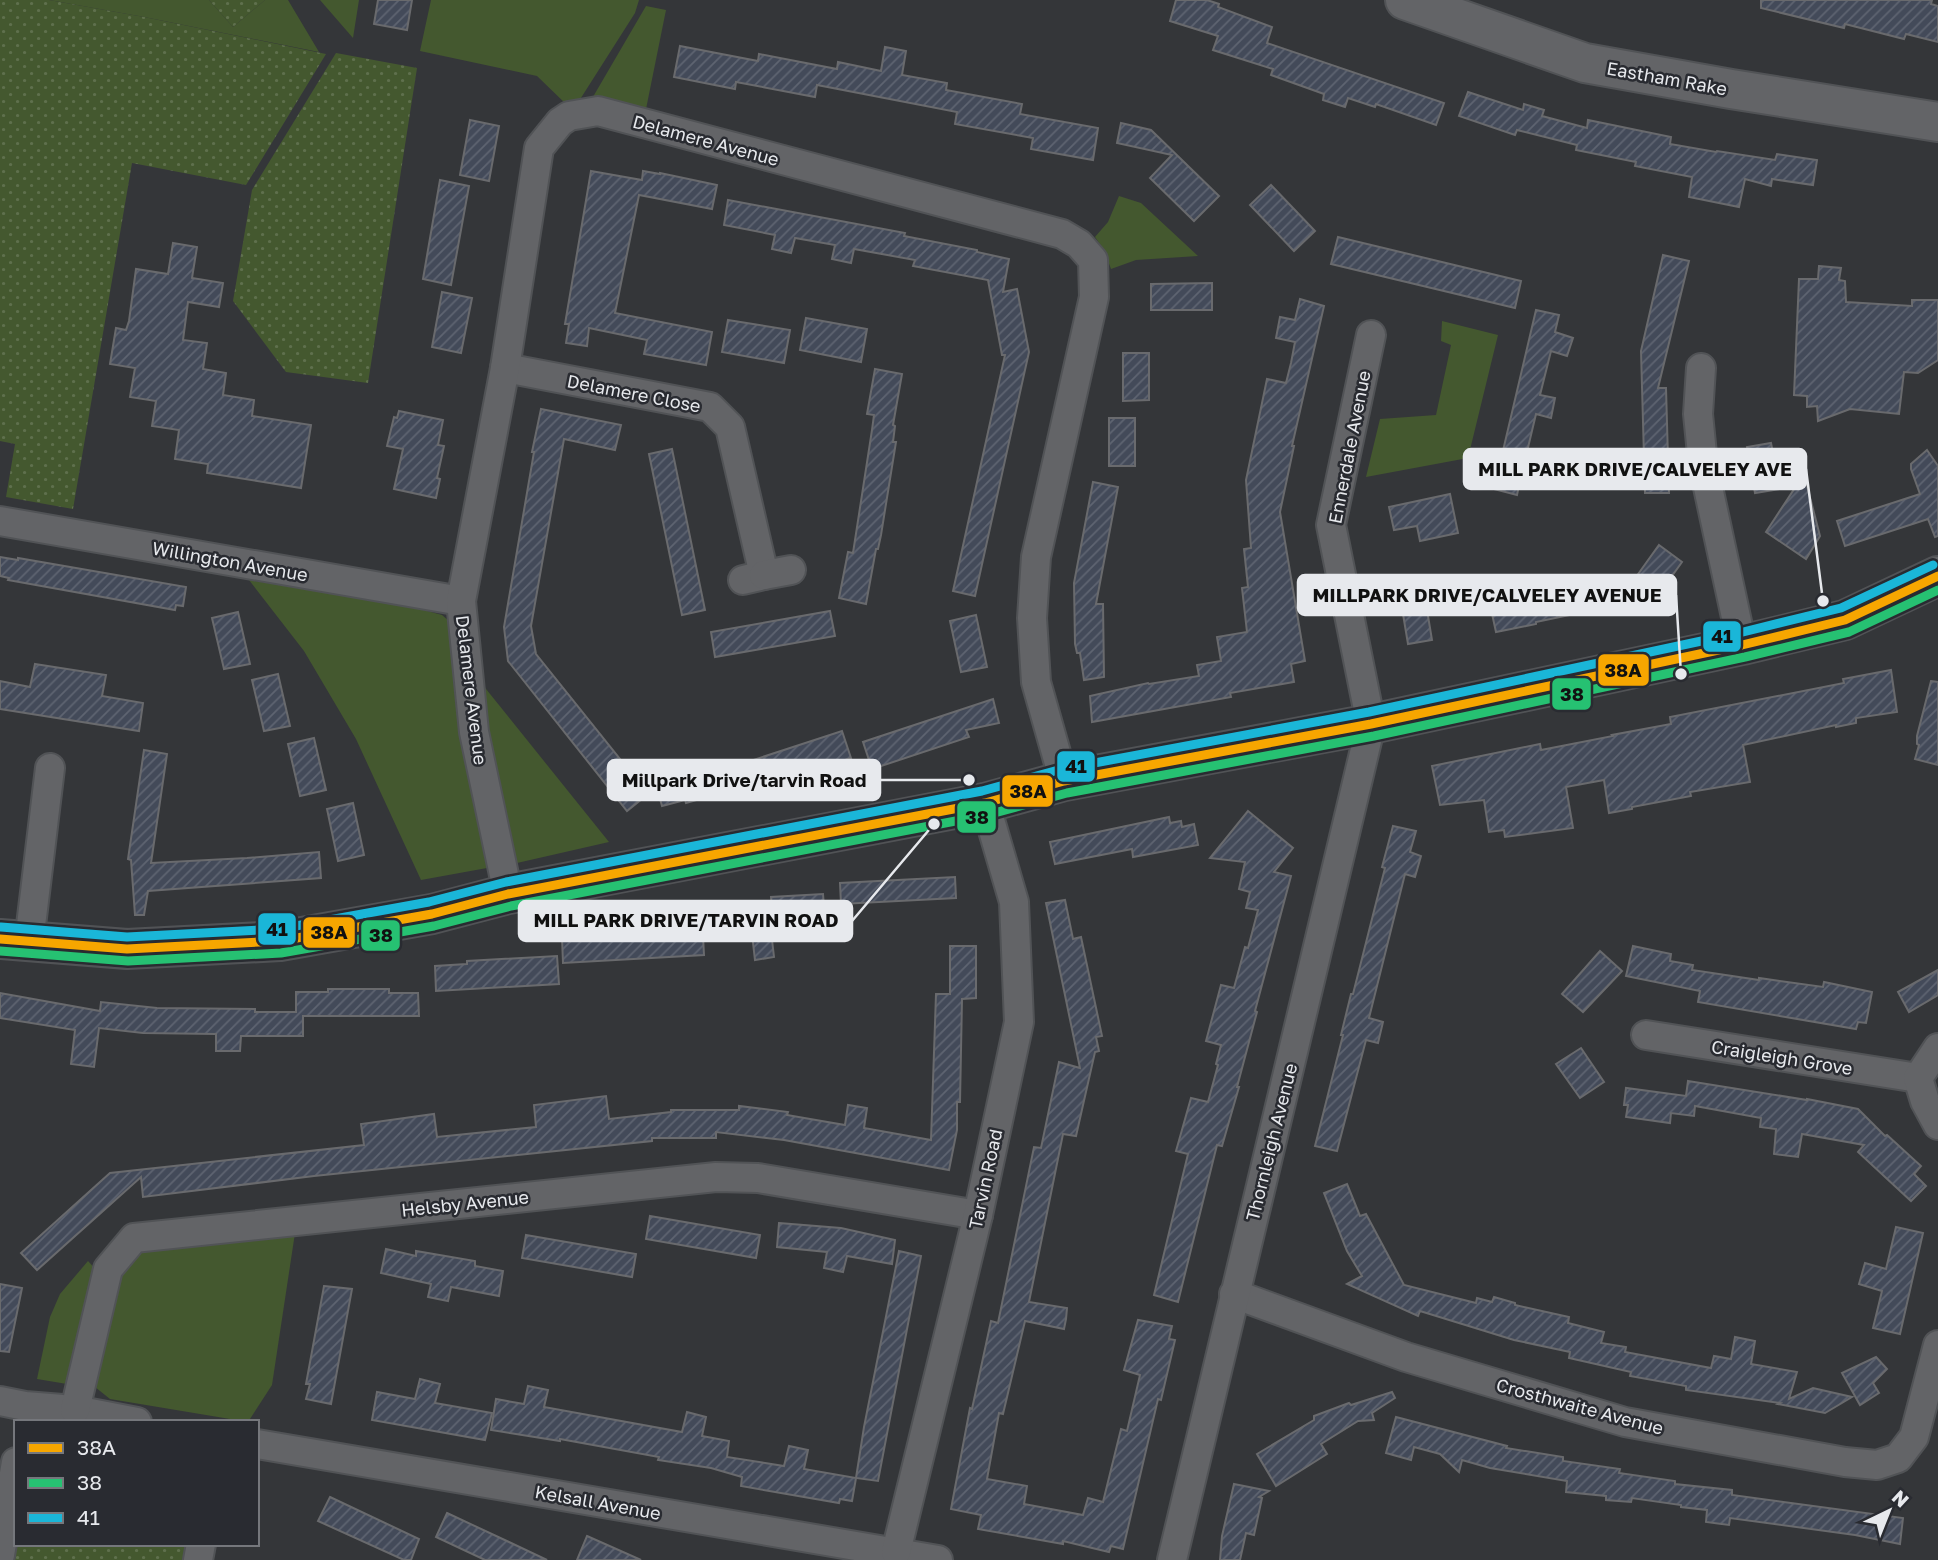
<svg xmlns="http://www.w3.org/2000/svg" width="1938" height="1560" font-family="'Golos Text',sans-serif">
<defs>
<pattern id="park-dots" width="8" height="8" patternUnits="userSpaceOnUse" patternTransform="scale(1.75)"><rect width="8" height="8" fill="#44582f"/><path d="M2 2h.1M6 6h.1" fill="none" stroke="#5f704d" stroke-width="1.8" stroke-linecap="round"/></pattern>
<pattern id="building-hatch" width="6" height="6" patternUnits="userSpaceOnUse" patternTransform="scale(1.75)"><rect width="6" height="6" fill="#434a59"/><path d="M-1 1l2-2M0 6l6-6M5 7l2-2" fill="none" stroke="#5e6471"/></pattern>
</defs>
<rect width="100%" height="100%" fill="#343639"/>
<g fill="#44582f">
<polygon points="49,0 209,0 233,27 265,0 288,0 319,52 144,17"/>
<polygon points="320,0 359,0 353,38"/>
<polygon points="431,0 639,0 635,13 579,101 568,106 537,76 420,51"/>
<polygon points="646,6 666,10 645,114 590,102"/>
<polygon points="1119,196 1141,203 1198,256 1136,260 1111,269 1104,250 1095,237 1108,222"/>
<polygon points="1442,321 1498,335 1468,458 1366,477 1380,419 1436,415 1451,345 1441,341"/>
<polygon points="249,580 420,609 442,615 449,621 491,855 487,868 421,880 356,739 304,651"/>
<polygon points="478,679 609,842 517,863 510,851"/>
<polygon points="295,1233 272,1385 248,1422 110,1399 95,1387 120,1270 140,1249"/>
<polygon points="88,1261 98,1272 73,1385 37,1379 50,1317 60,1294"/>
</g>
<g fill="url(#park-dots)">
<polygon points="0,0 49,0 144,17 326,54 246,185 132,163 73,509 6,497 15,444 0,441"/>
<polygon points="209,0 265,0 233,27"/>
<polygon points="336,53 417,68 368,383 286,372 233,301 252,190"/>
<polygon points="16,1544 191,1544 188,1560 9,1560"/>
</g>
<g fill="url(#building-hatch)" stroke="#696a6d" stroke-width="2">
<polygon points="378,0 412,0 407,30 374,24"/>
<polygon points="1176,0 1207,0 1219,4 1218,7 1272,27 1267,43 1444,103 1436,125 1376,104 1375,107 1348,98 1345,107 1323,100 1324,94 1271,75 1273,69 1213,50 1218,36 1170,21"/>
<polygon points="1761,0 1932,0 1931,4 1938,6 1938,42 1906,34 1904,39 1845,24 1844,28 1761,8"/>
<polygon points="680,46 758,61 759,54 837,69 838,62 881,71 885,47 906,51 902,75 947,83 946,90 1022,104 1020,114 1098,128 1093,160 1031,149 1033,138 955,124 957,112 817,85 815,97 736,82 735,89 674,77"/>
<polygon points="1468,92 1523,110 1524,104 1544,110 1542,116 1587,128 1588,120 1671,137 1670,144 1716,152 1717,151 1775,160 1777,154 1817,160 1813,185 1772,179 1771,186 1745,179 1739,207 1689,197 1692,177 1635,166 1636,162 1576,150 1577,145 1517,130 1515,135 1459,116"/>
<polygon points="470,120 499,126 489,181 460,175"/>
<polygon points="1121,123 1151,130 1219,196 1194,221 1150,178 1172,155 1117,143"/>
<polygon points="591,171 642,180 643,171 660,174 660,173 717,185 712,209 639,195 615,313 712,332 706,365 644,354 647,340 589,328 587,346 566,343 569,324 565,324"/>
<polygon points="440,180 469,186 451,285 423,279"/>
<polygon points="1271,185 1315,231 1294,251 1250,205"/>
<polygon points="728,200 905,233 904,236 977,250 977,252 1009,259 1003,292 1017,289 1029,352 975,596 953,591 1005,355 1002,355 988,280 913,266 915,260 854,249 851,263 832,259 835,245 795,238 791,253 772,249 775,235 724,225"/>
<polygon points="1338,237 1521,281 1515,308 1331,264"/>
<polygon points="173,243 197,247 192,278 223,283 219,307 188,302 183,340 207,343 203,369 226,373 223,395 254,400 252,416 311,425 301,488 207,473 208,464 175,459 179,430 152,426 156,401 130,397 135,368 110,364 116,328 126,330 129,321 136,269 168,274"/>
<polygon points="1663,255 1689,261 1658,388 1666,388 1669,493 1645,493 1641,351"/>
<polygon points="1819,266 1841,268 1839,280 1845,281 1846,302 1912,306 1912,300 1938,300 1938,360 1918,373 1904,372 1899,414 1850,409 1818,421 1817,406 1807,407 1807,396 1794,395 1799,279 1818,279"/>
<polygon points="1212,283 1212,310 1151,310 1151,284"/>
<polygon points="442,292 472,298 461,353 432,347"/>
<polygon points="1300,299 1324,306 1292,446 1294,446 1280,512 1305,661 1291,664 1294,682 1230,693 1231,697 1092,722 1090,696 1148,683 1149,684 1199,676 1197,665 1221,661 1217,637 1247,632 1242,588 1248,587 1244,549 1251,548 1246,480 1267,379 1286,383 1291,363 1295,342 1276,338 1280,317 1295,320"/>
<polygon points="1536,310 1559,315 1555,332 1573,338 1567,356 1551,351 1540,395 1555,398 1551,418 1536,414 1526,456 1545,460 1540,480 1521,476 1517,495 1494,489"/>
<polygon points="806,318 867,329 861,362 800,350"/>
<polygon points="728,320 790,330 784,363 722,352"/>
<polygon points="1123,353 1149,353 1149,400 1123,401"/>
<polygon points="875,369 902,374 893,425 895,426 893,442 896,442 881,535 878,549 876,549 866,604 839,598 848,552 853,553 872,430 874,415 867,414"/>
<polygon points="541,409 621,425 615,450 564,439 531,626 536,654 648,794 627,811 508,661 504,627 534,452 532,452"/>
<polygon points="399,411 443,420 438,445 444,446 437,478 440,479 436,498 394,489 403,449 387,446 394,417 397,418"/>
<rect x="1109" y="418" width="26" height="48"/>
<polygon points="1771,443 1780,489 1755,493 1747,447"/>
<polygon points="672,449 705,610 682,615 649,454"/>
<polygon points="1927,450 1938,466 1938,536 1935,537 1928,519 1845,546 1837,521 1920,494 1911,469 1911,464"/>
<polygon points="1804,474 1820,536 1806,559 1766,532"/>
<polygon points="1093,482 1118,487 1096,604 1103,604 1104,677 1084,680 1080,653 1077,653 1075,644 1074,583"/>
<polygon points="1450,494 1458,533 1420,541 1417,526 1394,530 1389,507"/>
<polygon points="1659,545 1682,562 1654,601 1631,584"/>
<polygon points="0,557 18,560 18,558 186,587 183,606 176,605 175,610 8,580 9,578 0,576"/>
<polygon points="1422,580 1432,640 1408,644 1398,584"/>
<polygon points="1602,582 1608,607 1536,622 1536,624 1496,632 1491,609 1531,601 1531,597"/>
<polygon points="830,611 835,636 715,657 711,632"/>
<polygon points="238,612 250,664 224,669 212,618"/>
<polygon points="976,615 987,667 961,672 950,621"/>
<polygon points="35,664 106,675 102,696 143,703 139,731 0,709 0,681 30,687"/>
<polygon points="1891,670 1897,712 1856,718 1856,723 1836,727 1836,725 1743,745 1750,782 1690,792 1691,796 1632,807 1632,809 1609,813 1604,780 1566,787 1573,828 1505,837 1504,830 1489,832 1484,800 1440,805 1432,766 1540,744 1541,750 1613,736 1612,735 1671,724 1670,717 1844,683 1843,679"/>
<polygon points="278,674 290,726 264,731 252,680"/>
<polygon points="1931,681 1938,682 1938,765 1915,759 1919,745 1917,744 1917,736"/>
<polygon points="993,699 999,723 966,730 969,737 872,769 863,742"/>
<polygon points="842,731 851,758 754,790 753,784 686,803 685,800 662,806 657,788 680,782 679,778 724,765 725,769 738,765"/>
<polygon points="314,738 326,790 300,796 288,744"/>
<polygon points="144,750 167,754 151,863 247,858 319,852 321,878 148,891 144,915 135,915 131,860 128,859"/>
<polygon points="353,803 364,855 338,861 327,809"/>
<polygon points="1248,811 1293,848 1274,872 1291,876 1255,1011 1257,1012 1237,1087 1239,1087 1222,1146 1217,1145 1178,1302 1154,1295 1188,1154 1176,1151 1191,1098 1208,1102 1218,1065 1216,1064 1221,1045 1206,1041 1221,985 1234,988 1245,947 1248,948 1258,910 1246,908 1250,892 1239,889 1245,862 1210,858"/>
<polygon points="1169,817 1170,823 1181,821 1182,827 1194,824 1198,845 1133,857 1132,849 1055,864 1050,842"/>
<polygon points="1393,826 1416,831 1410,852 1421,856 1415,877 1405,874 1369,1018 1383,1022 1378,1043 1366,1040 1337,1151 1315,1146 1343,1035 1341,1035 1351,994 1353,994 1376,903 1385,868 1382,867"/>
<polygon points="955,877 956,898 841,904 840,883"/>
<polygon points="823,894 825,919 773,923 771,897"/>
<polygon points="1065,900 1073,939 1081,937 1102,1036 1096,1037 1099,1051 1095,1052 1076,1136 1063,1134 1029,1302 1067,1308 1066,1319 1064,1329 1025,1321 1003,1414 999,1413 987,1479 1027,1486 1024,1504 1083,1515 1088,1498 1103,1502 1121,1429 1127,1431 1140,1375 1124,1370 1138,1320 1172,1326 1169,1339 1175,1340 1161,1400 1158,1399 1123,1549 1111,1546 1109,1552 1063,1541 1063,1544 978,1529 981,1515 951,1509 970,1408 972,1409 991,1321 998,1323 1034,1147 1041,1148 1059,1062 1080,1068 1046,903"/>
<polygon points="768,906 774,957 755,960 752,934 703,936 704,955 563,963 562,938 594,936 594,933 691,929 690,912"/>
<polygon points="950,946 976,946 976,998 962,999 960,1102 957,1102 957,1130 949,1170 784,1140 716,1132 716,1138 652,1138 652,1141 314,1176 143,1197 141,1177 37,1270 21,1253 110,1173 364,1145 361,1124 434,1114 437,1137 536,1127 534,1105 606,1096 609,1119 671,1112 671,1110 739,1110 739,1106 788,1112 787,1115 845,1125 848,1105 867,1108 864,1128 931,1140 936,994 950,994"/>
<polygon points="1633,946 1671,954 1670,961 1693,965 1692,970 1759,980 1759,978 1823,987 1824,982 1872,992 1866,1023 1858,1022 1856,1029 1698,1002 1700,991 1626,976"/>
<polygon points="1600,951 1622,971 1583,1012 1562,994"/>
<polygon points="557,956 559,984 436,991 435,966 467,964 467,961"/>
<polygon points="1938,970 1938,995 1909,1012 1898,992"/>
<polygon points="328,989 389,989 389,993 418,993 419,1016 303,1016 303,1036 241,1036 240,1051 216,1051 216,1034 143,1033 99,1028 94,1067 71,1064 75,1030 0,1018 0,993 100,1011 101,1002 157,1008 255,1009 255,1012 296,1012 296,992 328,992"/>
<polygon points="1581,1048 1604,1082 1580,1098 1556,1064"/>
<polygon points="1688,1081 1807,1100 1807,1099 1858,1109 1885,1136 1887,1135 1921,1166 1914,1174 1926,1186 1911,1201 1858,1152 1864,1145 1802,1134 1798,1157 1774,1154 1776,1129 1760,1127 1761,1118 1695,1106 1694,1116 1671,1113 1670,1123 1626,1117 1628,1105 1624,1105 1626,1088 1686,1096"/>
<polygon points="1347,1184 1360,1216 1366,1214 1404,1285 1476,1303 1477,1298 1492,1302 1494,1297 1515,1303 1515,1305 1569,1317 1568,1323 1604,1332 1601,1343 1626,1347 1625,1352 1711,1368 1714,1356 1731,1359 1735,1337 1755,1341 1751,1364 1797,1372 1789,1399 1813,1388 1852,1397 1825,1413 1778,1404 1780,1403 1686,1390 1686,1386 1630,1376 1631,1372 1569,1358 1570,1352 1514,1340 1420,1311 1418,1316 1347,1284 1362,1276 1347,1251 1324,1193"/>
<polygon points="650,1216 760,1235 756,1258 646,1239"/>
<polygon points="779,1223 841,1228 895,1240 892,1264 847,1256 843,1272 824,1268 827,1252 777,1247"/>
<polygon points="1896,1227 1923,1233 1900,1334 1873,1328 1882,1291 1859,1284 1865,1263 1886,1269"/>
<polygon points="526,1235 636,1254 632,1277 522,1258"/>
<polygon points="386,1249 416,1256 416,1251 475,1261 475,1266 503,1271 499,1296 451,1287 448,1301 428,1297 431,1284 381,1273"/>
<polygon points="899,1251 921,1256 878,1481 856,1478 864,1427"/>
<polygon points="0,1284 22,1288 9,1352 0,1351"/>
<polygon points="324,1286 352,1289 331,1404 306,1399 310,1384 306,1384"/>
<polygon points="1876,1357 1887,1369 1873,1383 1879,1393 1860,1405 1842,1373"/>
<polygon points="420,1379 440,1384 435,1403 492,1413 485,1440 372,1420 377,1392 415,1399"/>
<polygon points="528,1386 548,1390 544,1407 682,1432 687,1412 706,1417 702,1436 729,1441 727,1457 784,1466 789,1446 808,1450 804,1469 856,1478 852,1501 840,1499 839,1503 741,1486 742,1477 711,1468 658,1460 659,1457 560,1439 560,1441 491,1430 496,1399 524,1404"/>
<polygon points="1392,1392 1395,1398 1372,1413 1374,1420 1358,1421 1321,1444 1327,1454 1276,1486 1257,1454 1314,1420 1314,1416 1349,1403 1351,1405"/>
<polygon points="1396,1417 1507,1446 1506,1448 1563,1457 1563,1461 1620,1469 1619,1473 1675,1481 1675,1484 1732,1490 1732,1495 1903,1518 1900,1544 1855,1535 1730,1518 1729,1525 1706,1522 1707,1510 1681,1507 1681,1505 1632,1498 1631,1502 1606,1500 1606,1496 1566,1492 1567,1481 1490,1468 1462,1460 1459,1472 1440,1454 1414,1447 1411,1460 1386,1453"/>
<polygon points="1234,1484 1269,1491 1259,1497 1262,1498 1254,1535 1246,1533 1240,1560 1220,1560 1222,1536"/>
<polygon points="330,1497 419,1539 411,1560 404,1560 318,1521"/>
<polygon points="447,1513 509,1542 547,1560 485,1560 436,1537"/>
<polygon points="587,1536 641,1560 577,1560"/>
</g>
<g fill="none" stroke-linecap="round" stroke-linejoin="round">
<g stroke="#515356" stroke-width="32">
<g id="street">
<polyline points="505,368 710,407 730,427 764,575 743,580"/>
<polyline points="1701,368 1698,414 1703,464 1742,645"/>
<polyline points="0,521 461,601"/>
<polyline points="764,575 791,570"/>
<polyline points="508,894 474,732 461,601 505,368 539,148 560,122 569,116 598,111 1062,234 1079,244 1093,260 1094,297 1036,557 1032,618 1036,682 1064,781"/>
<polyline points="29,942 50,768"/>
<polyline points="1646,1035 1918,1078"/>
<polyline points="1938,1048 1918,1078 1925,1101 1938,1125"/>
<polyline points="1234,1294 1406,1357 1625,1422 1845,1462 1877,1465 1898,1458 1914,1437 1938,1345"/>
<polyline points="0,1401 25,1406 75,1410 137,1422"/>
<polyline points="75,1410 108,1269 134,1238 716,1177 758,1178 978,1215"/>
<polyline points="257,1444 938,1560"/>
<polyline points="896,1552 978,1215 1019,1022 1014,902 985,803"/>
<polyline points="0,1555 16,1462"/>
<polyline points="198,1560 201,1544"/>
<polyline points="1172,1560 1371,724 1331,525 1371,335"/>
</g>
</g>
<g stroke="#515356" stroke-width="42">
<g id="secondary">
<polyline points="1405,0 1585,63 1731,89 1938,122"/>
<polyline points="0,939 127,949 280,941 432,914 508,894 985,803 1064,781 1371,724 1742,645 1845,620 1938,576"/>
</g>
</g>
<use href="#street" stroke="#636467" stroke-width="28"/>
<use href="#secondary" stroke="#636467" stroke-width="38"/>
<g stroke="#292b31" stroke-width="14">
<polyline id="bus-1" points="0,939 127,949 280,941 432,914 508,894 985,803 1064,781 1371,724 1742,645 1845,620 1938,576"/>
</g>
<g stroke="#292b31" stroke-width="14">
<polyline id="bus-2" points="0,951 128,961 281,953 434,926 511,906 987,815 1067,793 1374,736 1745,657 1849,632 1938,590"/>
</g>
<g stroke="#292b31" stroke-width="14">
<polyline id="bus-3" points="1,927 127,937 279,929 429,902 506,882 982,791 1062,769 1369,712 1739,633 1841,608 1933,565"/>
</g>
<use href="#bus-1" stroke="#f7a600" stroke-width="9"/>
<use href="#bus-2" stroke="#26c172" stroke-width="9"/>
<use href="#bus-3" stroke="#1ab6d8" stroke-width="9"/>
</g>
<g text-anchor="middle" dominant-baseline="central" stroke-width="5" stroke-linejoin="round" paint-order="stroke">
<g font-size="18" fill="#e7e9ed" stroke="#292b31">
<text transform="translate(1667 78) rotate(10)">Eastham Rake</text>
<text transform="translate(706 140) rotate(15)">Delamere Avenue</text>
<text transform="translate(634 393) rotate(11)">Delamere Close</text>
<text transform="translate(1349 447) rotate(-79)">Ennerdale Avenue</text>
<text transform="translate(230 561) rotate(10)">Willington Avenue</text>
<text transform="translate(472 690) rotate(83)">Delamere Avenue</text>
<text transform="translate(1782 1057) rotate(9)">Craigleigh Grove</text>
<text transform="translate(1271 1142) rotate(-76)">Thornleigh Avenue</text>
<text transform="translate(985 1179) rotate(-78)">Tarvin Road</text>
<text transform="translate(465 1203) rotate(-6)">Helsby Avenue</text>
<text transform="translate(1580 1406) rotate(15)">Crosthwaite Avenue</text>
<text transform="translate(598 1502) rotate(10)">Kelsall Avenue</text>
</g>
</g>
<path fill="none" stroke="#e7e9ed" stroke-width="2.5" d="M1823 601L1806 469M1681 674L1676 595M969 780L880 780M934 824L852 921"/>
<g fill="#e7e9ed" stroke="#292b31" stroke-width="2.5">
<circle cx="1823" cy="601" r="7"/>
<circle cx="1681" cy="674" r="7"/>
<circle cx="969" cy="780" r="7"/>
<circle cx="934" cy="824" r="7"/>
</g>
<g fill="#e7e9ed" stroke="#e7e9ed" stroke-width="2.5">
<rect x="1464" y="449" width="342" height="40" rx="7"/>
<rect x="1298" y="575" width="378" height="40" rx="7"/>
<rect x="608" y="760" width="272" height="40" rx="7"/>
<rect x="519" y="901" width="333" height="40" rx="7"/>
</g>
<g font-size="19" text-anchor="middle" font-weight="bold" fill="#111">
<text x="1635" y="476">MILL PARK DRIVE/CALVELEY AVE</text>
<text x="1487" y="602">MILLPARK DRIVE/CALVELEY AVENUE</text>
<text x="744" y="787">Millpark Drive/tarvin Road</text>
<text x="686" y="927">MILL PARK DRIVE/TARVIN ROAD</text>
</g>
<g stroke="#292b31" stroke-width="2.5">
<rect x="1702" y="620" width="40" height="33" rx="7" fill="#1ab6d8"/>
<rect x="1597" y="653" width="53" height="34" rx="7" fill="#f7a600"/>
<rect x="1551" y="677" width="41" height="34" rx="7" fill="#26c172"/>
<rect x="1056" y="750" width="40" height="33" rx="7" fill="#1ab6d8"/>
<rect x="1001" y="774" width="53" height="34" rx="7" fill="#f7a600"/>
<rect x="956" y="800" width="41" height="34" rx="7" fill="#26c172"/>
<rect x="257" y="912" width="40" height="34" rx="7" fill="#1ab6d8"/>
<rect x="302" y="916" width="54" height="33" rx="7" fill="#f7a600"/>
<rect x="360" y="919" width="41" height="33" rx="7" fill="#26c172"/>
</g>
<g font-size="19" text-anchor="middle" font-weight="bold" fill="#111">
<text x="1722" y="643">41</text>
<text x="1623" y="677">38A</text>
<text x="1572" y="701">38</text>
<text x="1076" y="773">41</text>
<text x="1028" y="798">38A</text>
<text x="977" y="824">38</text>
<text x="277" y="936">41</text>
<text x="329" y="939">38A</text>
<text x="381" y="942">38</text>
</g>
<rect x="14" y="1420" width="245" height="126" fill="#292b31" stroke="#75777c" stroke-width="2"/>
<rect x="28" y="1443" width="35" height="10" fill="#f7a600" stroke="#75777c" stroke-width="2"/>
<text x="77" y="1455" font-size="21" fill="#e7e9ed">38A</text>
<rect x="28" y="1478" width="35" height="10" fill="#26c172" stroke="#75777c" stroke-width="2"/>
<text x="77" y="1490" font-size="21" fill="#e7e9ed">38</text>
<rect x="28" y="1513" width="35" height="10" fill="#1ab6d8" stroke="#75777c" stroke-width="2"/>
<text x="77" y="1525" font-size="21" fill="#e7e9ed">41</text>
<g transform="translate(1889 1511) rotate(43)" stroke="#292b31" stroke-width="5" paint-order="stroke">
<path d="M0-5L12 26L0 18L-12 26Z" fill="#e7e9ed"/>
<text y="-10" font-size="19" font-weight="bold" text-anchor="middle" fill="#e7e9ed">N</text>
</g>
</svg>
